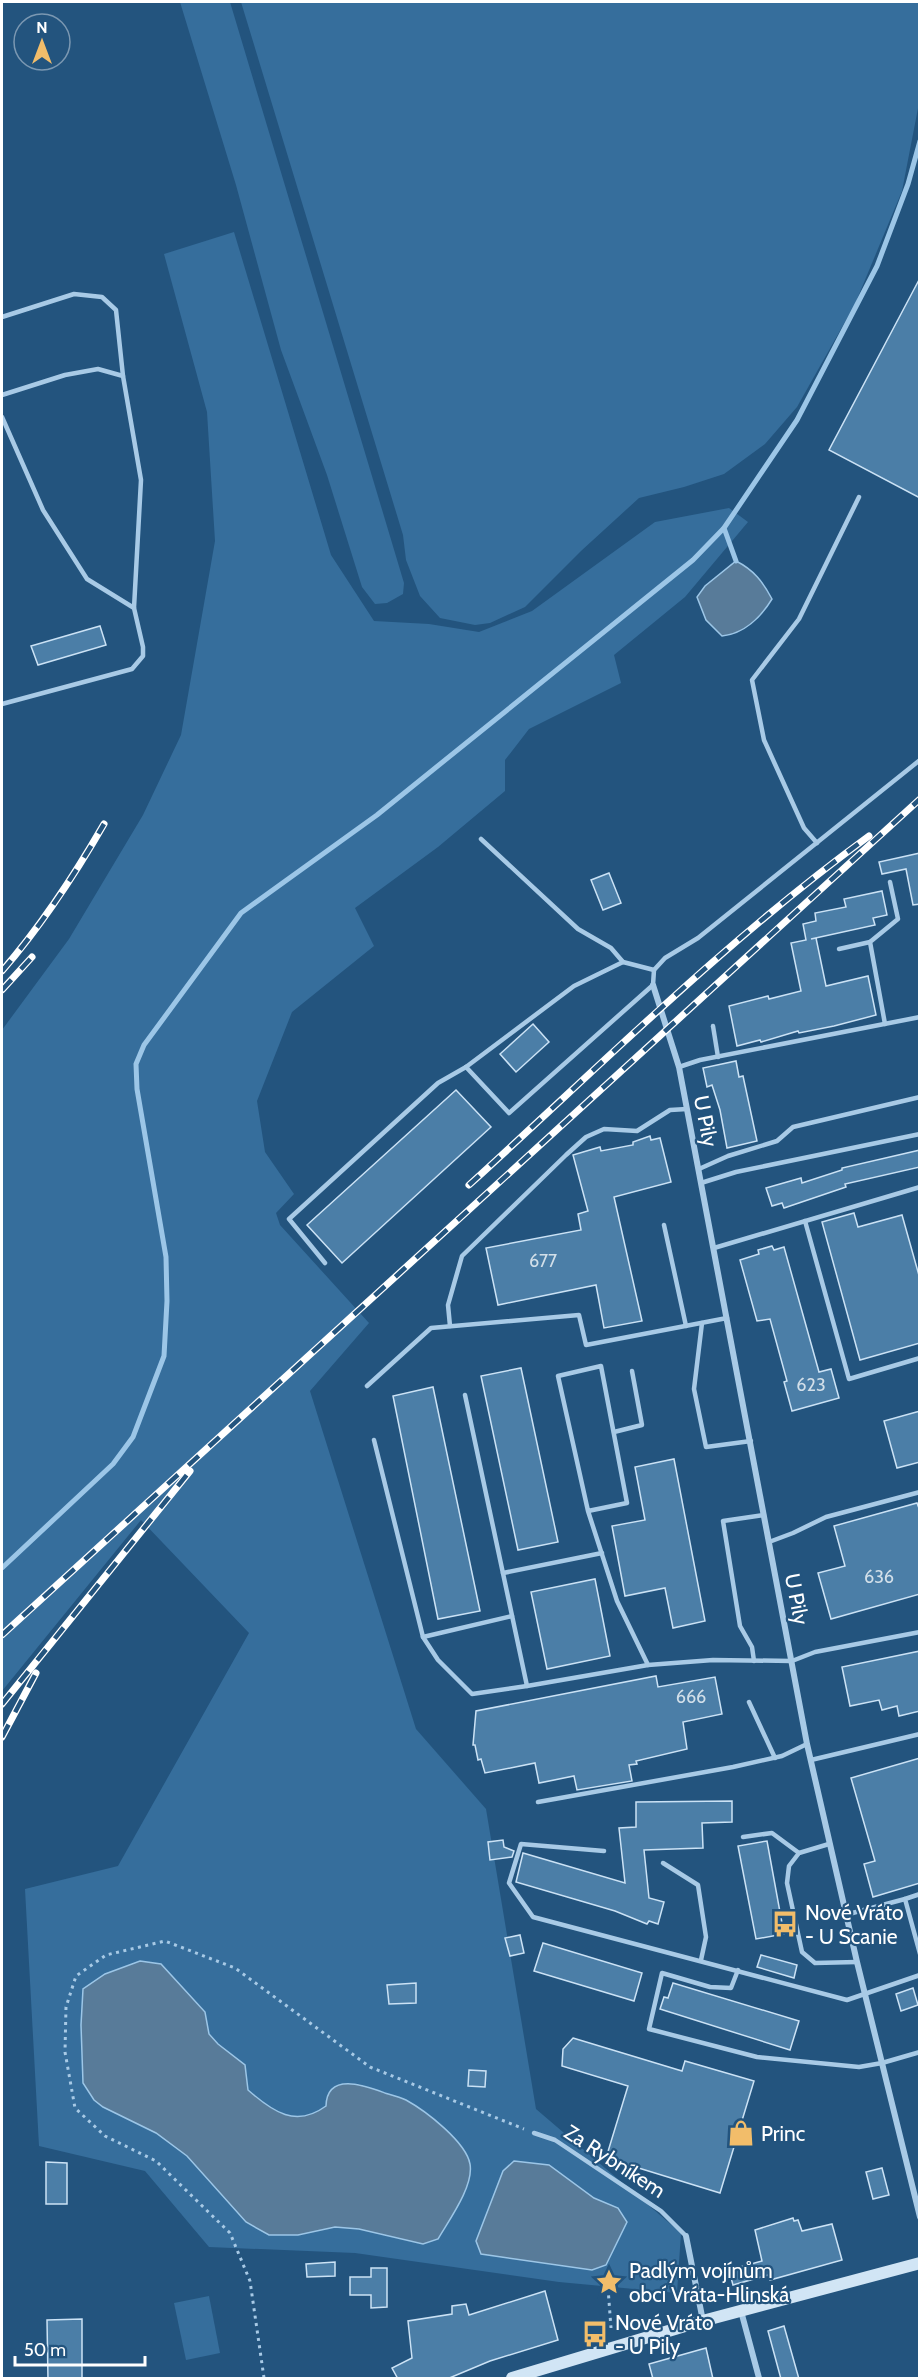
<svg xmlns="http://www.w3.org/2000/svg" width="921" height="2380" font-family="Cabin,sans-serif">
<rect width="100%" height="100%" fill="#23547e"/>
<g fill="#366e9c" fill-rule="evenodd">
<polygon points="180,2 230,2 404,583 403,594 387,603 375,604 362,587 327,475 281,350 236,185"/>
<polygon points="241,2 919,2 919,103 902,191 855,304 797,407 765,444 724,474 684,487 639,498 581,551 525,607 490,623 475,625 440,618 420,596 406,560 403,535"/>
<path d="M234,232L331,555L374,621L429,624L479,632L532,611L655,522L729,508L748,522L685,597L614,655L621,683L529,729L505,760V791L438,847L355,908L374,946L292,1012L257,1101L265,1152L294,1194L276,1213L280,1225L369,1323L310,1391L416,1729L486,1809L536,2109L681,2233L677,2293L559,2282L355,2253L209,2247L145,2171L39,2146L25,1889L118,1866L249,1633L141,1520L2,1691V1030L69,939L143,815L181,735L215,541L207,412L164,254ZM161,1964L205,2012L209,2034L218,2044L245,2065L248,2090C269,2109 302,2131 326,2106C333,2099 338,2090 343,2083L359,2084L406,2100L438,2239L422,2244L359,2229L335,2227L298,2235L246,2222L187,2156L156,2133L103,2107L83,2083L81,2025L83,1989ZM416,1983V2003L389,2004L388,1985ZM549,2165L594,2198L618,2209L476,2241Z"/>
<polygon points="209,2296 220,2353 186,2360 174,2303"/>
</g>
<g fill="#587b99" stroke="#9cc6e7" stroke-width="1.5">
<path d="M736,561C754,570 763,582 772,599C761,617 744,634 722,636L706,620L697,597L705,586Z"/>
<path d="M140,1961L161,1964L205,2012L209,2034L218,2044L245,2065L248,2090C273,2112 296,2128 326,2106C327,2071 366,2086 385,2093C392,2095 400,2097 406,2100C426,2111 466,2142 470,2164C474,2186 449,2220 438,2239L423,2244L359,2229L335,2227L298,2235H269L246,2222L187,2156L156,2133L103,2107L94,2100L83,2083L81,2025L83,1989L105,1974Z"/>
<polygon points="514,2161 549,2165 594,2198 618,2208 627,2222 606,2265 592,2270 481,2254 476,2241 503,2171"/>
</g>
<g fill="none" stroke-linecap="round" stroke-linejoin="round">
<g stroke="#9cc6e7" stroke-width="5">
<polyline points="724,528 736,561"/>
<polyline points="2,1568 113,1464 133,1437 164,1356 167,1301 166,1257 137,1089 136,1064 144,1045 241,913 377,815 693,560 724,528 797,420 877,266 908,184 920,141"/>
</g>
</g>
<g fill="#4b7ea7" stroke="#cbe2f5" stroke-width="1.5">
<polygon points="920,278 920,498 829,450"/>
<polygon points="100,626 106,645 38,665 31,646"/>
<polygon points="920,853 920,904 913,905 906,869 882,874 879,862"/>
<polygon points="609,873 621,903 603,910 591,880"/>
<polygon points="882,891 887,915 873,918 875,925 811,939 816,938 826,986 868,976 876,1015 834,1026 799,1033 798,1031 761,1042 760,1040 737,1046 729,1006 768,996 769,999 801,991 791,943 806,940 803,924 816,921 815,913 846,907 844,899"/>
<polygon points="533,1024 549,1042 516,1072 500,1054"/>
<polygon points="736,1061 739,1077 743,1076 757,1141 727,1148 720,1110 712,1085 707,1087 703,1068"/>
<polygon points="456,1090 491,1127 342,1263 307,1225"/>
<polygon points="650,1136 651,1140 660,1138 671,1182 614,1197 642,1321 604,1328 596,1285 498,1305 486,1248 581,1230 578,1214 588,1211 573,1155 600,1147 601,1151 633,1145 633,1142"/>
<polygon points="920,1150 920,1167 845,1184 846,1187 784,1208 782,1203 772,1206 766,1188 801,1178 802,1183 842,1170 842,1168"/>
<polygon points="854,1213 858,1227 902,1215 920,1279 920,1343 860,1360 822,1222"/>
<polygon points="772,1246 774,1250 784,1247 819,1372 831,1369 839,1398 792,1411 784,1382 787,1381 770,1319 757,1321 740,1260 759,1254 758,1250"/>
<polygon points="521,1368 558,1542 518,1550 481,1376"/>
<polygon points="433,1387 480,1611 438,1619 393,1396"/>
<polygon points="920,1411 920,1462 897,1468 884,1421"/>
<polygon points="674,1459 705,1621 673,1628 665,1588 625,1596 612,1526 645,1520 635,1467"/>
<polygon points="917,1503 920,1511 920,1594 831,1619 818,1573 845,1566 834,1526"/>
<polygon points="595,1579 610,1656 547,1669 531,1592"/>
<polygon points="920,1651 920,1711 899,1716 897,1706 882,1710 879,1700 850,1706 842,1667"/>
<polygon points="656,1676 658,1687 715,1677 722,1714 683,1722 687,1749 636,1761 637,1764 629,1765 632,1781 577,1790 574,1776 539,1783 535,1763 485,1773 481,1759 478,1760 475,1745 473,1745 476,1711"/>
<polygon points="920,1758 920,1883 873,1897 864,1864 875,1861 851,1778"/>
<polygon points="732,1801 732,1822 702,1823 703,1848 644,1850 649,1898 664,1902 658,1924 649,1921 647,1924 615,1911 516,1882 523,1853 625,1883 619,1828 636,1827 636,1802"/>
<polygon points="503,1840 504,1847 514,1851 512,1857 490,1860 488,1842"/>
<polygon points="767,1841 784,1934 756,1939 738,1846"/>
<polygon points="520,1935 524,1953 510,1956 505,1938"/>
<polygon points="543,1943 642,1973 634,2001 534,1971"/>
<polygon points="761,1955 797,1965 794,1978 757,1967"/>
<polygon points="416,1983 416,2003 389,2004 387,1985"/>
<polygon points="673,1983 799,2021 790,2050 660,2009 664,1997 668,1998"/>
<polygon points="913,1988 918,2005 901,2011 896,1994"/>
<polygon points="573,2038 682,2071 685,2061 754,2081 720,2193 606,2158 628,2086 562,2066 563,2049"/>
<polygon points="469,2070 486,2071 485,2087 468,2086"/>
<polygon points="46,2162 67,2163 67,2204 46,2204"/>
<polygon points="882,2168 889,2195 873,2199 866,2172"/>
<polygon points="793,2218 794,2221 798,2220 802,2231 832,2224 842,2260 770,2280 768,2275 733,2285 729,2270 762,2261 755,2230"/>
<polygon points="335,2262 335,2276 307,2277 306,2264"/>
<polygon points="371,2268 387,2268 387,2307 371,2308 371,2295 350,2295 350,2277 371,2277"/>
<polygon points="545,2291 558,2340 490,2361 447,2379 398,2379 392,2368 412,2358 408,2321 452,2314 452,2306 466,2304 469,2315"/>
<polygon points="82,2319 82,2379 48,2379 47,2320"/>
<polygon points="784,2326 799,2379 781,2379 768,2331"/>
<polygon points="706,2348 713,2379 653,2379 649,2364"/>
</g>
<g fill="none" stroke-linecap="round" stroke-linejoin="round">
<g stroke="#a8cae6" stroke-width="3" stroke-dasharray="3 4.5" stroke-linecap="butt">
<polyline points="608,2288 611,2328"/>
<polyline points="264,2378 250,2281 230,2233 156,2161 105,2136 75,2108 65,2052 66,2007 76,1976 106,1955 165,1941 235,1968 370,2067 524,2129"/>
</g>
<g stroke="#a8cae6" stroke-width="4.5">
<polyline points="2,317 74,294 102,297 116,310 123,376"/>
<polyline points="2,395 65,375 98,369 123,376 141,480 134,608"/>
<polyline points="2,417 43,510 87,579 134,608 143,647 143,656 132,669 2,704"/>
<polyline points="481,839 578,929 611,948 623,962"/>
<polyline points="817,843 804,828 764,740 752,680 799,619 859,497"/>
<polyline points="839,949 870,942"/>
<polyline points="885,1024 870,942 898,919 890,882"/>
<polyline points="713,1026 718,1057"/>
<polyline points="466,1067 509,1113 653,985 654,970 665,958 698,938 920,760"/>
<polyline points="679,1067 700,1060 920,1017"/>
<polyline points="699,1169 728,1156 777,1141 793,1127 920,1097"/>
<polyline points="701,1183 736,1172 920,1134"/>
<polyline points="805,1221 849,1379 920,1358"/>
<polyline points="664,1225 686,1326"/>
<polyline points="714,1248 920,1187"/>
<polyline points="325,1263 289,1219 438,1083 466,1067 574,986 623,962 654,970"/>
<polyline points="702,1323 694,1389 706,1447 751,1441"/>
<polyline points="450,1326 448,1305 462,1256 566,1155 586,1137 604,1129 637,1131 670,1110 687,1109"/>
<polyline points="367,1386 431,1328 579,1315 586,1345 727,1318"/>
<polyline points="465,1395 527,1686 648,1665"/>
<polyline points="614,1432 642,1425 632,1371"/>
<polyline points="374,1440 423,1637 512,1616"/>
<polyline points="588,1511 627,1503 601,1366 558,1376 588,1511 617,1601 648,1665 713,1660 792,1661 815,1652 920,1632"/>
<polyline points="769,1542 793,1533 826,1517 920,1492"/>
<polyline points="503,1573 602,1553"/>
<polyline points="423,1637 438,1660 472,1694 527,1686"/>
<polyline points="754,1661 752,1647 740,1626 723,1521 764,1515"/>
<polyline points="749,1702 775,1758"/>
<polyline points="811,1760 920,1734"/>
<polyline points="538,1802 733,1767 782,1756 807,1744"/>
<polyline points="743,1837 772,1833 799,1853"/>
<polyline points="829,1844 799,1853 789,1866 787,1883 802,1952 815,1963 857,1962"/>
<polyline points="604,1851 521,1844 509,1883 533,1917 847,2000 920,1975"/>
<polyline points="663,1863 698,1885 706,1937 701,1960"/>
<polyline points="920,1894 905,1899 920,1954"/>
<polyline points="845,1915 905,1899"/>
<polyline points="738,1970 731,1988 710,1987 662,1973 649,2029 757,2057 859,2067 882,2063 920,2052"/>
<polyline points="534,2133 555,2140 661,2211 686,2236"/>
</g>
<g stroke="#a8cae6" stroke-width="6">
<polyline points="653,985 679,1067 807,1744 857,1962 920,2217"/>
<polyline points="686,2236 703,2321"/>
<polyline points="741,2311 759,2378"/>
</g>
<polyline stroke="#d1e5f5" stroke-width="12" points="512,2378 695,2323 920,2263"/>
<g stroke="#fff" stroke-width="7">
<g id="rail">
<path d="M2,971C41,926 74,876 104,824"/>
<polyline points="2,990 32,957"/>
<path d="M469,1185C600,1066 726,940 869,836"/>
<polyline points="2,1635 920,799"/>
<polyline points="2,1704 190,1471"/>
<polyline points="2,1737 36,1673"/>
</g>
</g>
<use href="#rail" stroke="#23547e" stroke-width="4.5" stroke-dasharray="14" stroke-linecap="butt"/>
</g>
<defs>
<g id="bus-bare" transform="scale(2.07)"><path d="M-5-6H5V4H4V6H2V4H-2V6H-4V4H-5ZM-3.5-4V0h7V-4ZM-3.5 1.2v1.5H-2V1.2ZM2 1.2v1.5H3.5V1.2Z" fill="#f2bd6a" stroke="#23547e" stroke-width="2.5" paint-order="stroke"/></g>
<g id="shop-bare" transform="scale(2.07)"><path d="M-5-2.5h2.3a2.7 3.5 0 0 1 5.4 0H5L5.5 6h-11ZM-1.5-2.5h3a1.5 2.3 0 0 0-3 0Z" fill="#f2bd6a" stroke="#23547e" stroke-width="2.5" paint-order="stroke"/></g>
<g id="sight-bare" transform="scale(2.07)"><path d="M0-6L1.8-2.2L6-1.7L2.9 1.2L3.7 5.4L0 3.3L-3.7 5.4L-2.9 1.2L-6-1.7L-1.8-2.2Z" fill="#f2bd6a" stroke="#23547e" stroke-width="2.5" paint-order="stroke"/></g>
</defs>
<g fill-rule="evenodd">
<use href="#bus-bare" x="785" y="1924"/>
<use href="#shop-bare" x="741" y="2133"/>
<use href="#sight-bare" x="609" y="2282"/>
<use href="#bus-bare" x="595" y="2334"/>
</g>
<g text-anchor="middle" dominant-baseline="central" stroke-width="4.5" stroke-linejoin="round" paint-order="stroke">
<g font-size="18" fill="#d2dfe9">
<text x="543" y="1261">677</text>
<text x="811" y="1385">623</text>
<text x="879" y="1577">636</text>
<text x="691" y="1697">666</text>
</g>
<g font-size="21" fill="#fff" stroke="#23547e">
<text transform="translate(706 1121) rotate(79)">U Pily</text>
<text transform="translate(797 1599) rotate(79)">U Pily</text>
<text transform="translate(615 2161) rotate(33)">Za Rybníkem</text>
</g>
<g font-size="21" fill="#fff" stroke="#23547e" text-anchor="start">
<text x="805" y="1912">Nové Vráto<tspan x="805" dy="24">- U Scanie</tspan></text>
<text x="761" y="2133">Princ</text>
<text x="629" y="2270">Padlým vojínům<tspan x="629" dy="24">obcí Vráta-Hlinská</tspan></text>
<text x="615" y="2322">Nové Vráto<tspan x="615" dy="24">- U Pily</tspan></text>
</g>
</g>
<rect width="921" height="2380" fill="none" stroke="#ffffff" stroke-width="6"/>
<g transform="translate(42 42)"><circle r="28" fill="#23547e" stroke="#7b98b2" stroke-width="1.5"/>
<path d="M0-4.5L10 22L0 15L-10 22Z" fill="#f2bd6a"/>
<text y="-9" font-size="16" font-weight="bold" text-anchor="middle" fill="#ffffff">N</text>
</g>
<path d="M15 2356v9h130v-9" fill="none" stroke="#ffffff" stroke-width="3"/>
<text x="24" y="2356" font-size="18" fill="#ffffff" stroke="#23547e" stroke-width="4.5" paint-order="stroke">50 m</text>
</svg>
